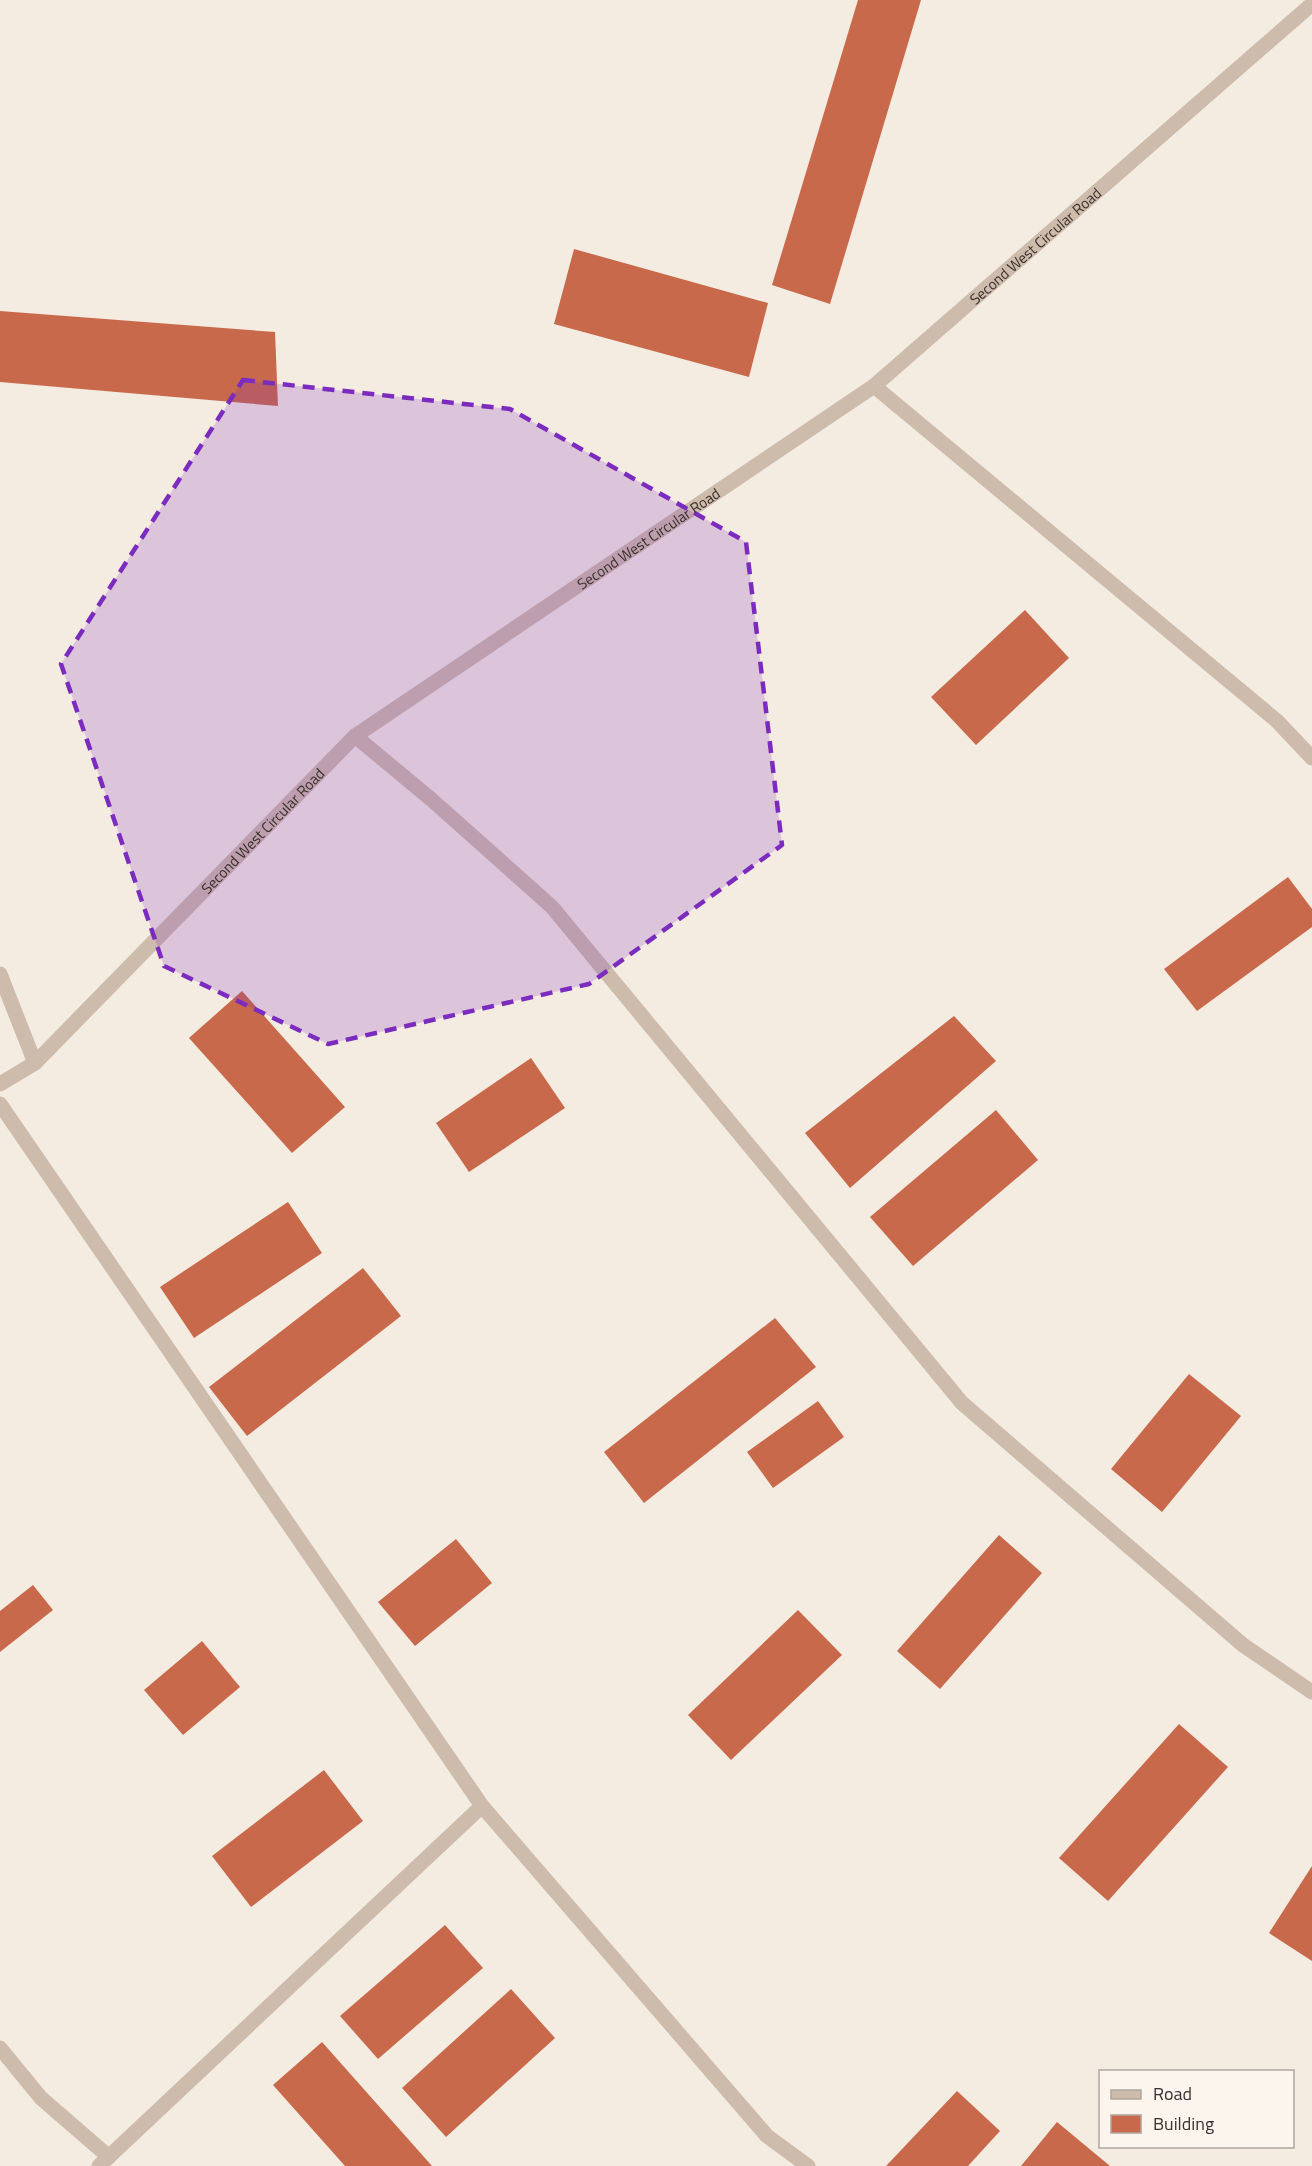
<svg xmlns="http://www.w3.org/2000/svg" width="1312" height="2166" font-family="'Titillium Web',sans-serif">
<rect width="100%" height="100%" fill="#f4ebe1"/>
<g fill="#c8694b">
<polygon points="858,0 921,0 830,304 772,285"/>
<polygon points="574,249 768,303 749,377 554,324"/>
<polygon points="0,311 275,332 278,406 0,382"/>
<polygon points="1025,610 1069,658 976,745 931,697"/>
<polygon points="1288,877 1312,909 1312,927 1197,1011 1164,969"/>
<polygon points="242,991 345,1107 292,1153 189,1038"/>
<polygon points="954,1016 996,1061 850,1188 805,1133"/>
<polygon points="531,1058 565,1108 469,1172 436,1123"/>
<polygon points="996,1110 1038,1160 913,1266 870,1217"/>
<polygon points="288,1202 322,1253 194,1338 160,1287"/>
<polygon points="363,1268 401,1316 247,1436 209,1387"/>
<polygon points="775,1318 816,1367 644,1503 604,1452"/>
<polygon points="1189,1374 1241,1416 1162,1512 1111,1469"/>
<polygon points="818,1401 844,1437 773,1488 747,1452"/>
<polygon points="999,1535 1042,1573 940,1689 897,1651"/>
<polygon points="456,1539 492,1583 415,1646 378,1602"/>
<polygon points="33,1585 53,1610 0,1652 0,1611"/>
<polygon points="798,1610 842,1655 731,1760 688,1715"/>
<polygon points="202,1641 240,1687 183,1735 144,1690"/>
<polygon points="1179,1724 1228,1767 1108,1901 1059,1858"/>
<polygon points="324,1770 363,1821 251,1907 212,1856"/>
<polygon points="1312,1866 1312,1961 1269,1933"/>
<polygon points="445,1925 483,1968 378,2059 340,2016"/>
<polygon points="511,1989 555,2038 446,2137 402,2088"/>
<polygon points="322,2042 432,2166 345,2166 273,2085"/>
<polygon points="957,2091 1000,2131 968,2166 886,2166"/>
<polygon points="1057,2122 1110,2166 1021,2166"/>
</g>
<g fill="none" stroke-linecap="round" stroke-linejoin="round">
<g stroke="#cdbbac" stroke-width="15">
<polyline points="874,386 1277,721 1312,758"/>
<polyline points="355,736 432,800 552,907 962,1403 1243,1645 1312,1692"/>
<polyline points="0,974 35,1063"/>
<path id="s1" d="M0,1084L35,1063L355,736L874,386L1312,4"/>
<polyline points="0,1104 482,1806 767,2136 808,2166"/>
<polyline points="0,2048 41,2098 109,2157"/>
<polyline points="99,2166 482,1806"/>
</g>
</g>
<path fill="#7b2cbf" fill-opacity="0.2" stroke="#7b2cbf" stroke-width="4.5" stroke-dasharray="12 8" stroke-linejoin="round" d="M243,380L510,409L746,542L782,845L589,984L328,1044L164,966L61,664Z"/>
<g text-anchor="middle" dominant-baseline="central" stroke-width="4.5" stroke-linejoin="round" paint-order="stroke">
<g font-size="15" fill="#3b302b" stroke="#fbf5ee">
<text stroke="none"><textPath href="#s1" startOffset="1338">Second West Circular Road</textPath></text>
<text stroke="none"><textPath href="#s1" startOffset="852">Second West Circular Road</textPath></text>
<text stroke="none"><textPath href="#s1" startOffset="366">Second West Circular Road</textPath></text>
</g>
</g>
<rect x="1099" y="2070" width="195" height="78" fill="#fbf5ee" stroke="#aea6a0" stroke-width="1.5"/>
<rect x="1111" y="2090" width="30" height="9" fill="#cdbbac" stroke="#aea6a0" stroke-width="1.5"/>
<text x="1153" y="2100" font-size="18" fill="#3b302b">Road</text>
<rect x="1111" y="2115" width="30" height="18" fill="#c8694b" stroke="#aea6a0" stroke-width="1.5"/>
<text x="1153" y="2130" font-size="18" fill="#3b302b">Building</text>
</svg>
